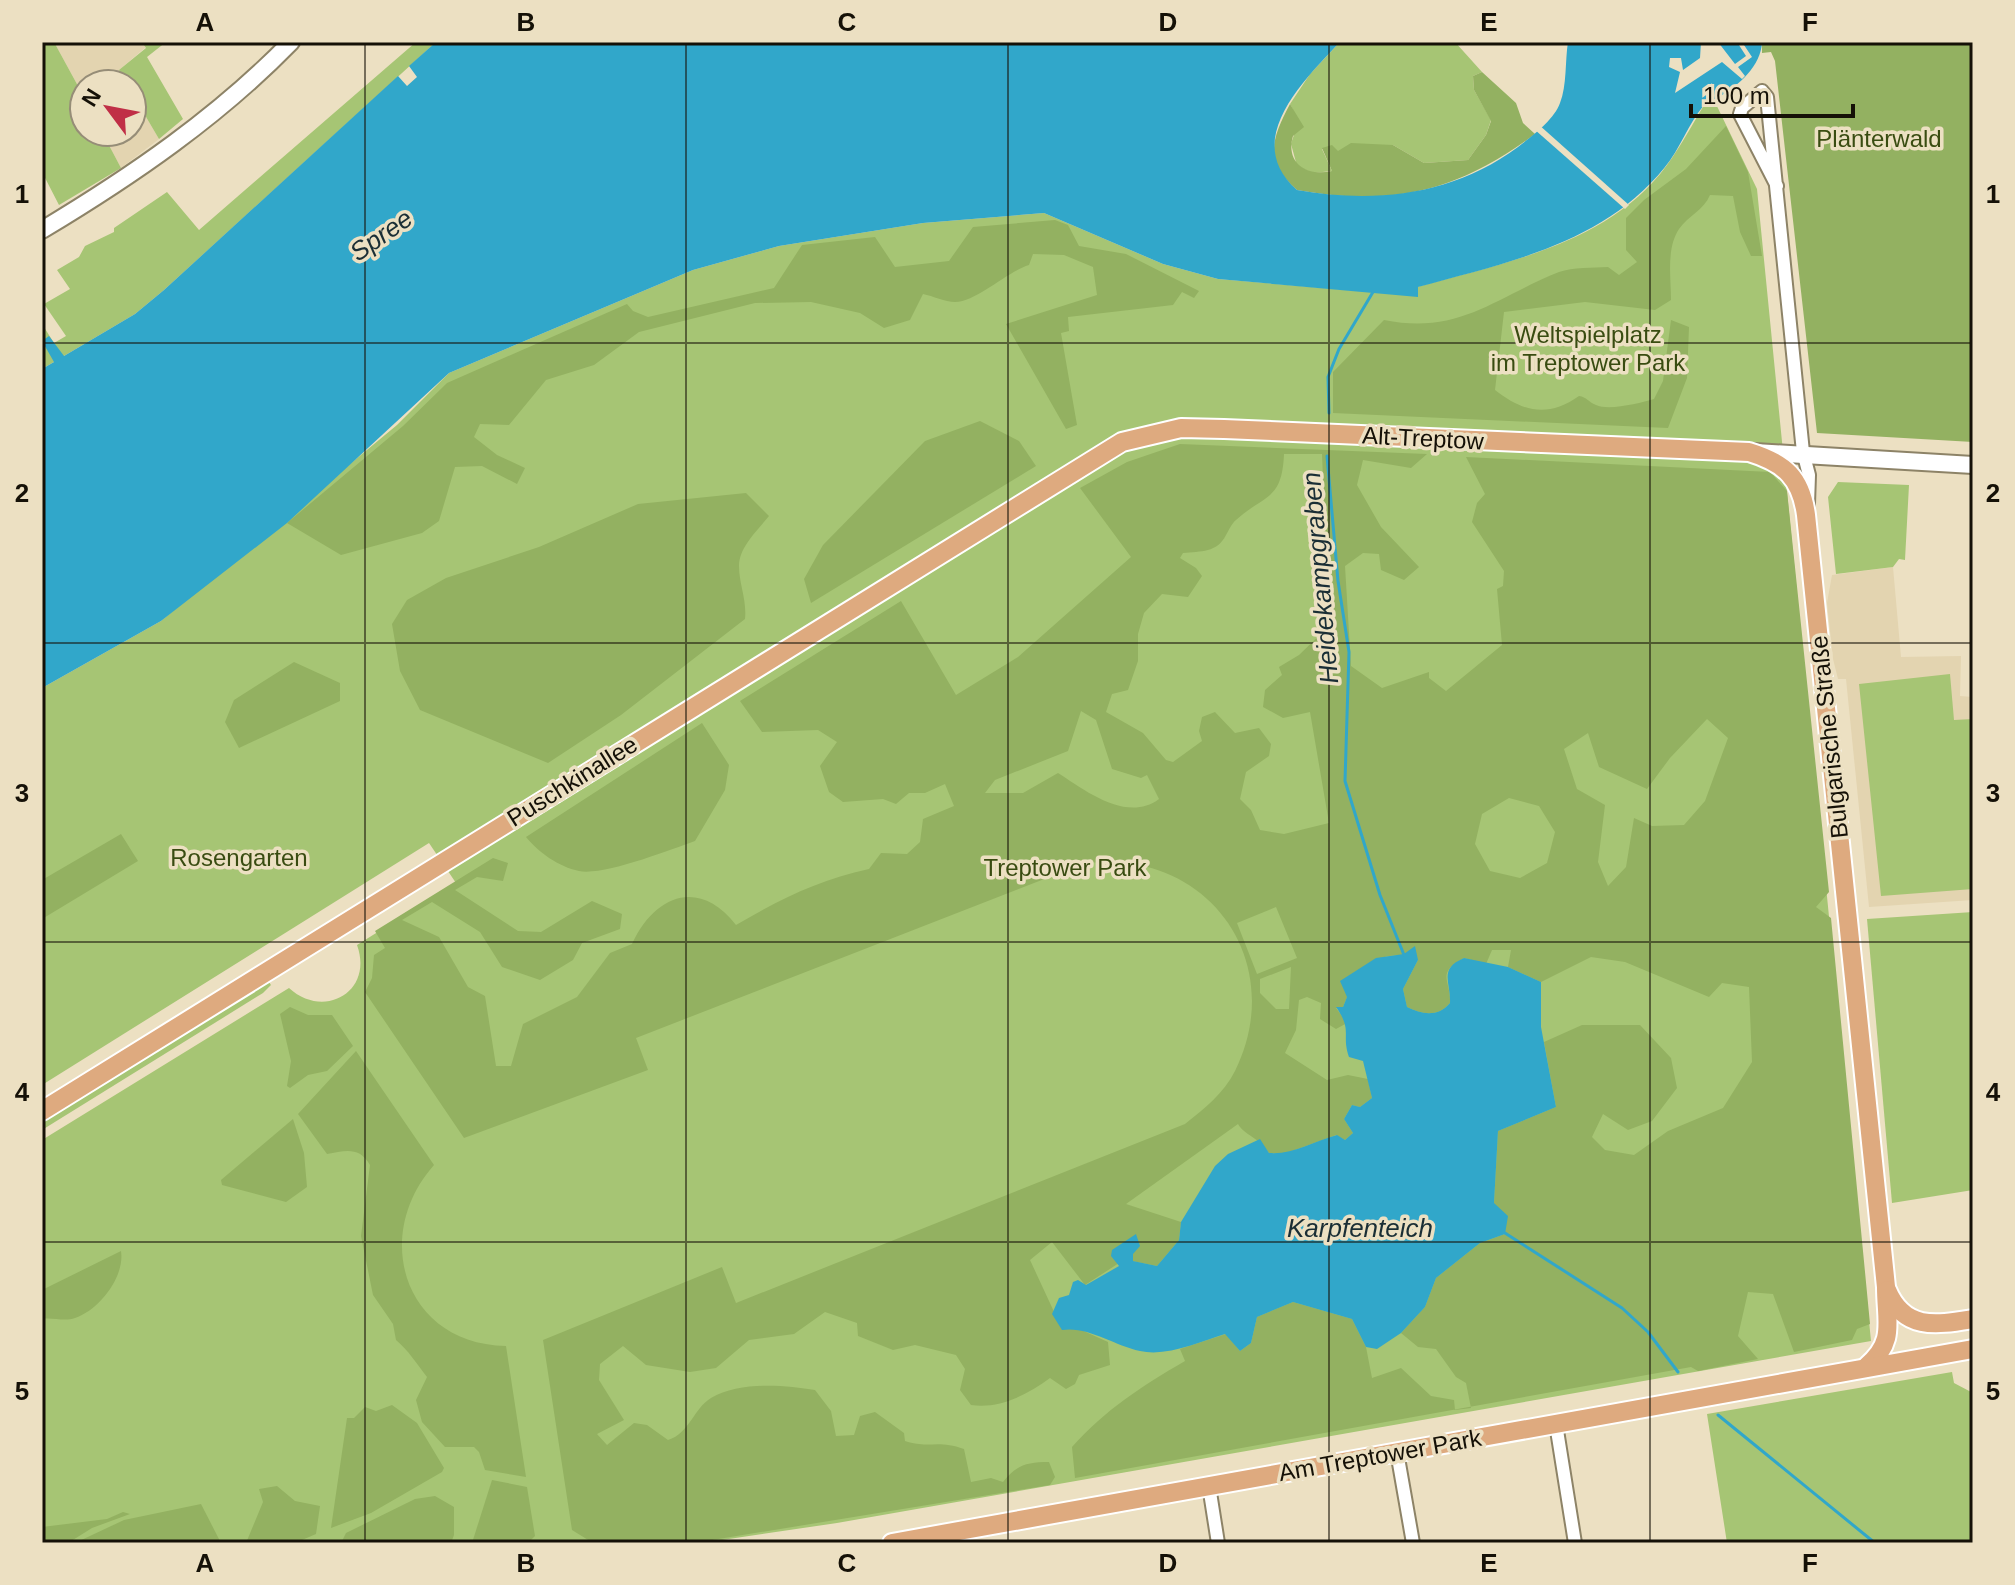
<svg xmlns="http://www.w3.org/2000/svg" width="2015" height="1585" font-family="Arial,sans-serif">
<rect width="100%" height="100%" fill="#ece0c2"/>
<g fill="#e3d4b0">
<polygon points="54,42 142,42 146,47 119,70 127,84 84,84 84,97"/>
<polygon points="132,93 159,139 121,168 102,132 132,132"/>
<polygon points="1893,567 1901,657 1961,656 1960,696 1973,697 1973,900 1869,907 1846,679 1838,679 1833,659 1827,603 1832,575"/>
</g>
<g fill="#a6c574">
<polygon points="42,42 54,42 84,97 84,132 102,132 121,168 59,205 42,172"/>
<polygon points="142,42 166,42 147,57 183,119 159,139 132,93 132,84 127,84 119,70 146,48"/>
<polygon points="416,42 436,42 164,290 135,314 42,369 42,324 54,343 66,336 44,304 70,289 57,270 79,257 85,246 114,232 114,228 167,192 199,230"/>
<path d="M1340,42H1455L1482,72L1473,76L1474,90L1491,120L1486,135L1468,160L1424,163L1393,145L1338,152L1322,149L1332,171L1313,173L1297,166L1291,144C1297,126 1300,122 1290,104L1310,74Z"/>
<path d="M1714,100L1757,189L1871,1341L837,1523L702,1543H42V1140L289,988C324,1020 374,992 357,945L456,883L429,843L42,1085V688L161,621L397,425L449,373L693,270L779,246L923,223L1044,213L1163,264L1218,279L1418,296L1417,287C1506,262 1609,244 1667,165C1681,146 1693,123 1706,102Z"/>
<polygon points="1838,482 1909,485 1905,560 1899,559 1893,567 1836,574 1828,497"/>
<polygon points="1950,674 1954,720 1973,719 1973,889 1881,896 1859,684"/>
<polygon points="1973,912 1973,1190 1892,1203 1867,919"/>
<polygon points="267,979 271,985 263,993 42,1130 42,1119"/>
<polygon points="1952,1372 1954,1383 1973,1393 1973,1543 1727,1543 1707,1414"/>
</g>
<g fill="#93b161" fill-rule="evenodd">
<polygon points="1762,42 1973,42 1973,442 1817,433 1775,61 1771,52 1762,53"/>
<path d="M1482,72L1516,103L1523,123L1535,134C1457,192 1393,207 1297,190C1264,161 1271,140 1290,104L1304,127L1293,136C1285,163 1307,177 1332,171L1322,148L1332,145L1338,151L1351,143L1393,145L1424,163L1468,160L1486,135L1491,121L1474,90L1473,76Z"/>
<path d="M1726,126L1748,172L1762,256H1751L1740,232L1733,196L1710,195C1704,210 1688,216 1679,229C1666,249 1671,277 1671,300L1655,310L1585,302L1504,312L1495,390C1523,412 1548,418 1579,396C1587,397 1588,402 1596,405C1609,411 1640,403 1654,399L1663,381L1671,320L1689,327L1687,378L1668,428L1333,413V372L1384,320C1459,335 1494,298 1559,272C1573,267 1593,268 1608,267L1619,275L1637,262L1626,250V218L1644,200L1686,169Z"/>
<path d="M1055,220L1068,225L1079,246L1126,254L1199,291L1194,298L1182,292L1173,305L1068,317L1069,331L1061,333L1077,425L1066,429L1006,324L1097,295L1093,267L1064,255L1033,254L1029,265C1006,272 978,301 955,302C945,302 933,296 923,294L910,320L884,328L860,313L811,302L755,303L639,332L594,365L546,380L509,425L480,424L474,437L497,455L525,468L517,484L482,466L455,467L439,521L422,533L341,555L287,523L403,426L447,383L627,304L633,311L648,317L774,288L802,245L875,237L895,267L949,261L973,227Z"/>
<polygon points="980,421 1019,441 1036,466 811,603 804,579 823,545 925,441"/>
<path d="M1180,444L1427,454L1411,468L1363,460L1357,485L1381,527L1419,567L1404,580L1381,570L1379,554L1363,553L1345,566L1351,666L1382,688L1429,672V678L1446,691L1502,645L1497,589L1503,586L1504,571L1472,522L1477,503L1485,494L1466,457L1770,472L1787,491L1829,892L1816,907L1831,918L1870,1324L1857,1329L1852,1340L1794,1352L1773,1294L1748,1292L1738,1336L1758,1359L1698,1371L1691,1367L1075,1478L1072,1447C1105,1410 1142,1386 1185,1361L1180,1349L1226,1334L1240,1351L1251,1343L1257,1317L1293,1302L1352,1319L1366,1347L1372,1378L1401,1368L1431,1396L1454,1400L1455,1410L1471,1408L1466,1383L1456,1377L1436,1349L1418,1347L1401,1333L1425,1307L1436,1278L1480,1243L1505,1234L1494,1204L1498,1131L1556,1107L1544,1042L1582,1025H1640L1671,1058L1677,1088L1652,1121L1628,1130L1603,1114L1592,1137L1605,1150L1634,1155L1668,1131L1723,1108L1752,1062L1749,987L1722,983L1709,997L1625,962L1591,957L1541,982L1508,967L1511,950H1492L1486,964L1464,958C1435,974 1451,979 1450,1003C1438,1017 1423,1015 1407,1007L1403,989L1418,960C1377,944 1357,972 1343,1007L1336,1008L1347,1023L1336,1029L1320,1019L1321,1003L1307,997L1299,1000L1296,1030L1285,1053L1327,1080L1348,1075L1368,1079L1372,1098L1360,1107L1352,1105L1344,1119L1353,1133L1345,1140L1336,1135L1284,1154L1269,1153C1259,1137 1245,1136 1238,1124L1126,1204L1181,1222L1179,1240L1157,1266L1132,1261L1133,1254L1085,1285L1052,1242L1030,1260L1062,1329L1077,1328L1108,1342L1110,1365L1079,1375L1075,1384L1066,1389L1050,1378C1027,1395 1000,1409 971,1405L960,1390L965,1369L956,1355L915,1345L893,1350L858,1336L857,1323L825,1312L794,1334L749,1340L716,1368L690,1372L646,1365L623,1346L600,1364L599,1380L624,1420L597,1434L607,1445L634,1423L647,1425L668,1440C690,1433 693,1409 711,1398C739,1381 785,1385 815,1390L831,1411L836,1436L854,1435L860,1416L875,1412L904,1433L905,1441C929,1449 937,1439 964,1449L971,1482L991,1478L1003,1482C1016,1465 1027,1462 1049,1462L1055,1477L1050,1485L694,1543H593L572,1530L543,1340L722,1267L736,1303L1185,1124C1204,1109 1224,1093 1235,1071C1290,959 1204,846 1083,864L636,1038L648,1070L464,1138L365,992L372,978L374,955L385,948L375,931L493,858L508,863L503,881L477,877L455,890L518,931L541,932L592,901L622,914L620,929L582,943L573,960L540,980L502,967L480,932L432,902L402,920L439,937L468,987L485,996L496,1066H511L523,1024L577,997L610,953L632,944C655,894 700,878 736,925C780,899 819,880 869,869L881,853L907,854L920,842L923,819L954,806L945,784L925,793H909L896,804L883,799L843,802L829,792L820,766L837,742L818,730L762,732L740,701L901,601L956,695L1018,657L1131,557L1080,488L1127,462ZM1284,454H1322L1329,626L1299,655L1279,667L1282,675L1265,690L1263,707L1283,718L1310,712L1329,823L1284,834L1260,830L1251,810L1240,799L1246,772L1269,756L1271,744L1259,728L1235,733L1215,712L1202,717L1199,731L1202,741L1173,762L1166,760L1143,733L1106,712L1112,694L1128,690L1138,661V634L1144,613L1162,594L1188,597L1202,576L1196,568L1180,558L1183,553C1201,551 1217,553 1226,535C1229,530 1232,523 1236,520C1265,494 1282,501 1284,454ZM1081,711L1096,720L1112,769L1141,778L1147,775L1159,799C1127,823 1086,791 1058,773L1023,793H985L995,780L1068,751ZM1707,719L1728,738L1705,801L1684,825L1652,826L1634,818L1626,867L1608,886L1598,862L1605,805L1577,789L1564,749L1588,733L1599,767L1647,789L1670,758ZM1509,798L1539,806L1555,832L1547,863L1520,878L1490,871L1475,844L1482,814ZM1276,907L1297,958L1257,974L1237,923ZM1291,967L1289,1009H1276L1260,993V979Z"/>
<path d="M746,493L769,516C758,530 739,547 739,566C739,584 747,600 745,619L621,715L548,763L420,710L400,671L392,624L407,600L446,578L539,547L638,504Z"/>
<polygon points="294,662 340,683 340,701 239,748 225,722 234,700"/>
<path d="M702,723L729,765L725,790L695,841C669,850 604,876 579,871C559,867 538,852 526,837Z"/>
<polygon points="121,834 138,861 42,919 42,880"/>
<polygon points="290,1007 308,1015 332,1015 353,1046 327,1071 308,1075 290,1088 287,1086 291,1061 280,1014"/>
<path d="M356,1051L434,1165C371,1236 404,1344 506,1346L526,1477L485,1470L479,1452L474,1447H445L422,1422L416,1400L427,1377C416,1363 409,1351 396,1340L393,1324L373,1295L361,1236L370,1165C359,1146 345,1151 327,1154L298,1114Z"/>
<polygon points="293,1119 304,1153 307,1187 286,1202 222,1185 221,1180"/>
<path d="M121,1251C125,1277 99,1310 75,1318C65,1322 52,1317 42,1319V1290Z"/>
<polygon points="392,1405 417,1423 444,1468 442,1472 371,1513 331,1528 347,1418 354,1418 365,1407 376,1411"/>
<polygon points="492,1480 527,1487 535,1536 528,1543 472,1543"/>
<polygon points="277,1486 295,1501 320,1506 316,1534 295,1543 246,1543 263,1502 259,1489"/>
<polygon points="435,1496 454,1507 454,1535 451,1543 341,1543 346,1533 415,1499"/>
<polygon points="201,1504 221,1543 75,1543 124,1520"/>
<polygon points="123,1512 130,1514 92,1528 68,1543 42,1543 42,1527 107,1519"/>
</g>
<g fill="#31a7ca">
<path d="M436,42H1340C1303,81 1241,141 1297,190C1376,204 1453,195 1518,147C1532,136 1554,120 1560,103C1567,86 1565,60 1568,42H1762C1761,66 1739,85 1719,97C1714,100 1708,101 1704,105C1688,124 1680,149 1665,167C1603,244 1508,262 1418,287V297L1218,279L1163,264L1044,213L923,223L779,246L693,270L449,373L287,523L161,621L42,688V369L54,362L42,341L49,336L64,356L135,314L164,290L398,76L407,86L417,77L409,66Z"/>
<path d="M1415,946L1418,960L1403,989L1407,1007C1423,1015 1438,1017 1450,1003C1451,982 1438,969 1464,958L1508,967L1541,982V1027L1556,1107L1498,1131L1494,1203L1508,1216L1505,1234L1480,1243L1436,1278L1425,1307L1401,1333L1377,1349L1366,1347L1352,1319L1293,1302L1257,1317L1251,1343L1240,1351L1225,1334C1199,1342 1167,1357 1140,1351C1113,1345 1088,1326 1062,1330L1052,1314L1059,1298L1069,1295L1073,1282L1078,1280L1086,1285L1119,1266L1111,1256L1112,1250L1136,1234L1140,1246L1133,1254V1261L1157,1266L1179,1240L1181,1222L1215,1166L1228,1154L1260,1139L1269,1153C1292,1155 1314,1141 1337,1135L1345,1140L1353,1133L1344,1119L1352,1105L1360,1107L1372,1098L1363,1061L1349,1057C1341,1034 1353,1031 1336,1007H1343L1347,997L1340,981L1376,958L1404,954Z"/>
</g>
<g fill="#ece0c2">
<polygon points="1701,42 1718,42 1735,64 1746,56 1737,42 1742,42 1752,57 1738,67 1745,76 1742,79 1722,62 1675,93 1680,72 1669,67 1670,58 1681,58 1683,70 1700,58"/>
<polygon points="1538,124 1629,205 1625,209 1534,129"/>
</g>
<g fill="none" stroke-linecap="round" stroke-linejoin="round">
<g stroke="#31a7ca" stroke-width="3">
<polyline points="1329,413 1328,377 1339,349 1373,292"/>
<polyline points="1327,456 1338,581 1349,652 1345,781 1380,895 1404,955"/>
<polyline points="1505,1233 1622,1308 1648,1332 1678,1372"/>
<polyline points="1718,1415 1875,1543"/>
</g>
<g stroke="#8d8367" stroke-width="16">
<g id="street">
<polyline points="1777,186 1740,114 1742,108 1762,91 1767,97 1803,452 1809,475 1808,504"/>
<polyline points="1556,1424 1575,1543"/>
<polyline points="1397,1452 1413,1543"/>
<polyline points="1209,1486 1218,1543"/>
</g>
</g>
<g stroke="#8d8367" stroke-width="20">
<g id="secondary">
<path d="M42,230C132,176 218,117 291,42"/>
<polyline points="1755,452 1973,465"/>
</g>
</g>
<g stroke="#fff" stroke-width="22">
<g id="primary">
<path d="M42,1111L1122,442L1181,428L1224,429L1749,452C1785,463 1801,478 1806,515L1886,1287C1886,1322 1896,1341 1867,1366"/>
<path d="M1887,1290C1904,1331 1936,1325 1973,1319"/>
<polyline points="892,1543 1973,1349"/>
</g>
</g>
<use href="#street" stroke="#fff" stroke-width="12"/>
<use href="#secondary" stroke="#fff" stroke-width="16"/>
<use href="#primary" stroke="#deaa7f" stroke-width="18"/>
</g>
<path fill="none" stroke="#151107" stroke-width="2" stroke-opacity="0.55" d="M365,42V1543M686,42V1543M1008,42V1543M1329,42V1543M1650,42V1543M42,343H1973M42,643H1973M42,942H1973M42,1242H1973"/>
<g text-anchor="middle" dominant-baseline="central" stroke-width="7" stroke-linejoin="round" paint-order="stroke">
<g font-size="24" fill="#394c11" stroke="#ece0c2">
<text x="1879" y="138">Plänterwald</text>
<text x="1588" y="334">Weltspielplatz<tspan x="1588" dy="28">im Treptower Park</tspan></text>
<text x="239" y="857">Rosengarten</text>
<text x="1065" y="867">Treptower Park</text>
</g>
<g font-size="24" fill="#151107" stroke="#ece0c2">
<text transform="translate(1423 438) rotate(3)">Alt-Treptow</text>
<text transform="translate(1829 737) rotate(-96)">Bulgarische Straße</text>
<text transform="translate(572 781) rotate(-32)">Puschkinallee</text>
<text transform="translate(1380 1455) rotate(-10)">Am Treptower Park</text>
</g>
<g font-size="26" font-style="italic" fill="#1a2e35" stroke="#ece0c2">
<text transform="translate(381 235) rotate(-35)">Spree</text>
<text transform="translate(1320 578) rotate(-95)">Heidekampgraben</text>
<text x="1360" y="1228">Karpfenteich</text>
</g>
</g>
<rect width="2015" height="1585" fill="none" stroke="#ece0c2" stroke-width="88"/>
<g transform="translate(108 108) rotate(302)"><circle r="38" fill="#ece0c2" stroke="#968d77" stroke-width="2"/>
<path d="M0-6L14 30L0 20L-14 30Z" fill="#c02f46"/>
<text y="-12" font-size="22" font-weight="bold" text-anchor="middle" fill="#151107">N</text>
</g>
<path d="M1691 104v12h162v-12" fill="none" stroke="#151107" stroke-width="4"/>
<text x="1703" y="104" font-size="24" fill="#151107" stroke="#ece0c2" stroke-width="6" paint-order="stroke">100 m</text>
<rect x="44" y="44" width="1927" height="1497" fill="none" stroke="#151107" stroke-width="3"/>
<g font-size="26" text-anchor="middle" font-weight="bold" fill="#151107">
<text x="205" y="31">A</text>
<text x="526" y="31">B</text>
<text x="847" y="31">C</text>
<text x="1168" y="31">D</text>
<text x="1489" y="31">E</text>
<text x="1810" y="31">F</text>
<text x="22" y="203">1</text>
<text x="1993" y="203">1</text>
<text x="22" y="502">2</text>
<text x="1993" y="502">2</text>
<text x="22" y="802">3</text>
<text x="1993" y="802">3</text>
<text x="22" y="1101">4</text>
<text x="1993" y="1101">4</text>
<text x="22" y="1400">5</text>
<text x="1993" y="1400">5</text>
<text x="205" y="1572">A</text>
<text x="526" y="1572">B</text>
<text x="847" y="1572">C</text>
<text x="1168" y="1572">D</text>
<text x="1489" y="1572">E</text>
<text x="1810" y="1572">F</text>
</g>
</svg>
